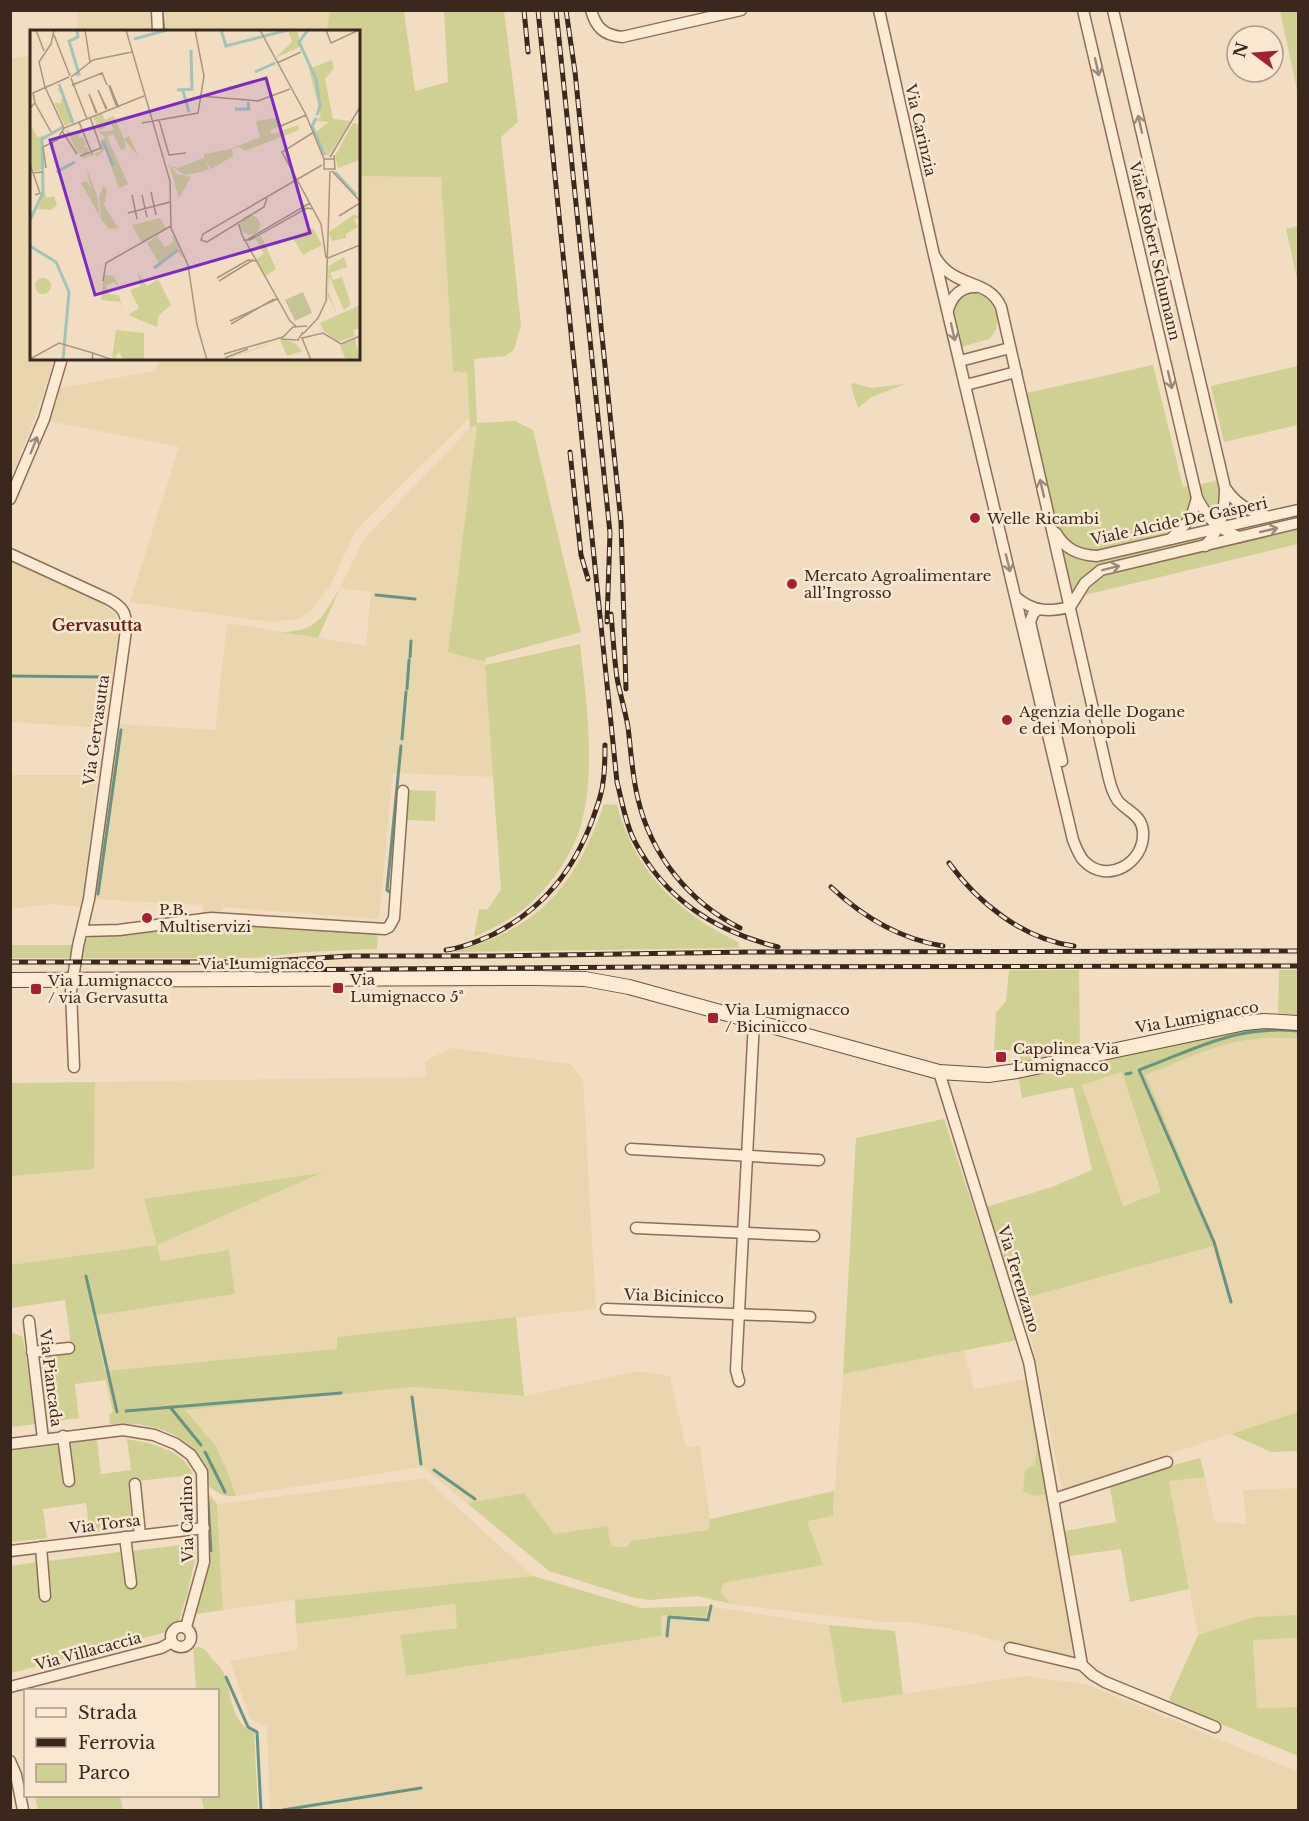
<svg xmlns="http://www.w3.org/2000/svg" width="1309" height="1821" font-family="'Libre Baskerville',serif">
<rect width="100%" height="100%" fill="#f1ddc1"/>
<g fill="#e8d7ae">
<polygon points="77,11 150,11 151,31 78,31"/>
<polygon points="165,11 330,11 327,32 166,31"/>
<polygon points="31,55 32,358 54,359 38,409 11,478 11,59"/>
<polygon points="359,176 441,176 453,371 467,372 470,417 356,530 330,586 310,612 298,619 270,622 130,602 179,447 48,421 59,388 155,371 160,359 358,358"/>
<polygon points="477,424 448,652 485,662 494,777 393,773 379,919 223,907 221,914 203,915 203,905 94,899 119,724 215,730 227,623 366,646 371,592 340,588 364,539 470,428"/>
<polygon points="11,561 103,603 114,614 118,620 118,634 104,728 11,722"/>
<polygon points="11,775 98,775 81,907 52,904 11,909"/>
<polygon points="1269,1037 1298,1039 1298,1412 1062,1489 1032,1343 1018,1300 1217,1245 1146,1075 1222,1044 1247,1038"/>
<polygon points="451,1048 570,1064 583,1079 596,1309 337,1337 338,1349 105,1372 93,1316 235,1294 229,1250 160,1261 157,1245 11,1265 10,1176 94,1169 95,1082 426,1077 425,1061"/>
<polygon points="1123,1072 1161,1192 1123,1206 1082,1084"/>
<polygon points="964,1350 974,1389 1027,1379 1037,1443 1035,1464 1037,1496 1046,1494 1073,1648 1072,1656 1062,1657 951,1629 909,1622 883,1622 731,1604 721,1593 723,1583 807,1520 833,1516 843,1374"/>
<polygon points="638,1371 670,1376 686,1447 700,1446 710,1519 708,1530 631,1541 629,1547 611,1546 606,1526 554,1534 524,1493 467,1503 422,1467 236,1496 227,1470 184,1410 413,1387 524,1396"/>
<polygon points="1205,1477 1215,1522 1247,1524 1243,1490 1298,1488 1298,1617 1298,1616 1254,1617 1198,1635 1169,1481"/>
<polygon points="425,1478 533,1576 295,1600 223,1610 217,1504"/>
<polygon points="455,1604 457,1628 400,1636 406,1676 660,1636 662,1615 705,1617 708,1606 829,1625 842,1703 1025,1676 1086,1684 1298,1772 1298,1810 270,1810 267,1727 250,1719 230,1661 298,1649 296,1624"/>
<polygon points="1298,1638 1298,1707 1257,1708 1253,1640"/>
</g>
<g fill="#d0d094" fill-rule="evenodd">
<polygon points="330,11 404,11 415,91 448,82 444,11 504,11 518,122 501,137 521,325 514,350 505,356 474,359 477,423 515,421 533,430 581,632 486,658 485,662 448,652 477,425 470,428 467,373 453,371 441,177 359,176 358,32 327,31"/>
<polygon points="1280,11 1298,11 1298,94"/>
<polygon points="1298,226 1298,283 1286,229"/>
<path d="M969,292C993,292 1007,324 989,339L961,347C956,328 944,301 969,292Z"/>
<path d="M1153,365L1183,487L1190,486C1195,533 1160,537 1125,545C1113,548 1100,553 1088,550C1073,546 1065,537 1057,524L1027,393Z"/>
<polygon points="1298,366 1298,425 1224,442 1211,386"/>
<polygon points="853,383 871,388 905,384 872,397 858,408 851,386"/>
<polygon points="1218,480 1221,492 1218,511 1214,513 1204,500 1198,485"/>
<polygon points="1298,529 1298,544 1085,595 1093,583 1109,573"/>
<polygon points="1209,535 1205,540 1100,566 1072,594 1063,550 1085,560 1100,560"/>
<path d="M340,588L318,638L281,632C319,631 322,617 340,588Z"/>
<path d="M580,644C586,699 596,766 582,821C574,854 546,894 518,913C505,923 489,930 474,937L479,909L487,910L501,890L485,665Z"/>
<polygon points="405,790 436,791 435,821 404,820"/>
<path d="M604,804L617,805C635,872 677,912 738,942L739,948L453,952C539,929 575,887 604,804Z"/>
<polygon points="203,923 378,932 377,949 305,952 257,958 80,958 84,942 91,935"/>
<polygon points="10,945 73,945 70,958 11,958"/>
<polygon points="1009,970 1079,970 1080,1050 1020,1063 1018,1050 994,1050 996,1013 1006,1001"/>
<polygon points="1279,970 1298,970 1298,1015 1278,1013"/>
<path d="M1298,1027V1039C1237,1032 1201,1053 1146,1075L1217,1245L1018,1300L986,1207L1052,1187L1092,1170L1073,1087L1022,1098L1018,1075L1244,1028ZM1122,1072L1161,1192L1123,1206L1082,1085Z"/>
<polygon points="95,1082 94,1169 11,1176 11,1083"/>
<polygon points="944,1119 1017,1340 843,1374 856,1138"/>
<path d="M321,1173L157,1245L161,1261L229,1250L235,1294L93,1316L105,1371L337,1349V1337L516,1317L524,1396L413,1387L185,1410L215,1445L227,1470L236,1496C224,1497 218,1494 209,1486C206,1437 153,1420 110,1424L109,1414L113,1412L106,1380L75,1384L79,1418L48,1422L40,1356L72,1352L65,1300L11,1308L10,1265L157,1245L144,1199Z"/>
<polygon points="11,1332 23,1337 36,1424 11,1427"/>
<polygon points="1298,1412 1298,1451 1271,1452 1231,1434"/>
<path d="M127,1439C151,1443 184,1450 193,1475L128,1482L132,1528L90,1533L86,1503L43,1509L47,1538L11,1542L10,1451L58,1445L64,1484L73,1482L69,1443L97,1440L101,1474L131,1470Z"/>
<polygon points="1037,1443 1046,1494 1037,1496 1023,1492 1025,1470 1035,1464"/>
<polygon points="1200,1458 1205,1477 1169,1481 1189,1589 1130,1602 1121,1549 1069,1556 1065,1531 1116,1522 1109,1483"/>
<polygon points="834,1491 833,1516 807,1521 823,1565 723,1583 721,1593 731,1604 698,1596 650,1600 635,1598 549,1571 467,1503 524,1493 554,1534 607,1526 611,1546 628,1547 630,1541 708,1530 710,1519"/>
<polygon points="209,1494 217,1504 223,1610 196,1614 212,1551"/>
<polygon points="196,1543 195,1559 187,1595 179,1620 170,1626 166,1632 11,1673 11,1566 36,1562 41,1597 52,1596 48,1561 120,1552 125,1586 137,1584 133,1551"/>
<polygon points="533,1576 641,1608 708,1606 706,1617 662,1615 661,1636 406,1676 400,1635 457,1628 455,1604 296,1624 295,1600"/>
<polygon points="1298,1615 1298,1638 1253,1640 1257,1708 1298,1707 1298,1756 1168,1702 1198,1635 1254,1617"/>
<polygon points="829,1625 895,1631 903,1694 842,1703"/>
<path d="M198,1647C206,1648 207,1652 212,1659C215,1662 219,1665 222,1670C233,1690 228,1722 254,1732L258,1810H204L201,1796H218V1690H196L193,1648Z"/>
<polygon points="35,1796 120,1796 123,1810 38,1810"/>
</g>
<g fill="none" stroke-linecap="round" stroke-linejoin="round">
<g stroke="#6a9283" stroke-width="3">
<polyline points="162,10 164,32"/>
<polyline points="376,595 415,599"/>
<polyline points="410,657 411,641"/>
<polyline points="10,676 105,677"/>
<polyline points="407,689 409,660"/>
<polyline points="402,739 406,692"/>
<polyline points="391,893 387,890 401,746"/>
<polyline points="98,894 121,730"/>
<polyline points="1126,1074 1131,1073"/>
<polyline points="86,1276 117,1412"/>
<path d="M1231,1302L1214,1242L1139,1070C1196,1049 1235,1025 1298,1031"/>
<polyline points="412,1397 421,1464"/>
<polyline points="170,1407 201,1445"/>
<polyline points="126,1411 341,1393"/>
<polyline points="205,1452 225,1492"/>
<polyline points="434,1470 475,1499"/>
<polyline points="208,1501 211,1551"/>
<polyline points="667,1636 669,1617 708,1620 711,1606"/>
<polyline points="226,1677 248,1727 257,1732 261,1810"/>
<polyline points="283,1810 421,1788"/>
</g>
<g stroke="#8c6d57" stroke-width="13">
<g id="minor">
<polyline points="157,10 158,32"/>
<path d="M591,10C596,28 604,35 622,37L741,10"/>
<path d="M879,10L934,255L1073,840C1076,847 1079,856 1084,861C1107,885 1145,863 1143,832C1142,815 1128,812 1118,801C1113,794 1111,787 1109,779L1001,307C988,277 953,290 934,255"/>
<path d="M1083,10L1197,498C1209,520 1215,527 1239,537"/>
<path d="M1113,10L1225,488C1225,511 1221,529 1205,546"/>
<path d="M948,310C952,296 961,286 977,287"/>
<polyline points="960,361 1010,348"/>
<polyline points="966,385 1016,372"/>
<path d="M1226,489C1237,505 1248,510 1266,516"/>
<polyline points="10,499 44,419 62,358"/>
<path d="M1056,533C1065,549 1078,555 1097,556L1298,510"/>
<polyline points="1171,539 1191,518 1197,498"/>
<path d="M10,554L108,599C123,607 127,613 126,630L89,899L78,946L71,991L74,1067"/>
<path d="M1017,598C1034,612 1049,612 1070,607"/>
<polyline points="1070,607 1085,583 1101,570 1298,523"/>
<polyline points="1038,609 1033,614 1030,622 1062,761"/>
<polyline points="82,931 119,930 211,918 385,929 389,927 394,918 403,791"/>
<polyline points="939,1072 1029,1362 1082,1665 1093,1675 1105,1682 1215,1727"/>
<polyline points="631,1149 819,1160"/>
<polyline points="636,1228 814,1236"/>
<polyline points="606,1309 810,1317"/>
<polyline points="29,1321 43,1439"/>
<polyline points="32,1352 69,1348"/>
<polyline points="739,1381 736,1370 754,1021"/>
<polyline points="63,1436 69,1481"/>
<polyline points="10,1444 123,1430 154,1435 176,1444 191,1455 202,1472 204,1562 186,1627"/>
<polyline points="135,1484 140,1535"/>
<polyline points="1054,1499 1167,1462"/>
<polyline points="125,1537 131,1583"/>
<polyline points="41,1547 45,1596"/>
<polyline points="10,1551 204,1528"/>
<circle cx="181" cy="1637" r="10"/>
<polyline points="1010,1648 1082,1665"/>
<polyline points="10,1687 161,1648 172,1642"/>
<polyline points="10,1761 16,1775 23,1810"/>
</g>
</g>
<g stroke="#6e4e3a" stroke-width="16">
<polyline id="secondary" points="10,980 534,978 585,979 629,987 939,1072 988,1075 1017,1071 1245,1023 1264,1021 1298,1023"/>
</g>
<use href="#minor" stroke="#fbebd5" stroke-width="10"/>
<use href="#secondary" stroke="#fbebd5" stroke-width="14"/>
<g stroke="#3b281d" stroke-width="5">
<g id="rail">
<polyline points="524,10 528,52"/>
<path d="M538,10L617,782C622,801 625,822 634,840C665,900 715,931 778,947"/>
<polyline points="556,10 610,533 607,622"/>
<polyline points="566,10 575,72 621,522 626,689"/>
<polyline points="570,452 581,555 588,579"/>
<path d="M611,614C613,635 614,657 617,678C620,694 625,710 628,727C631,751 632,775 638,799C651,855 689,902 740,928"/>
<path d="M949,863C978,903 1023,939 1074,946"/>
<path d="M831,887C863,917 900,939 943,946"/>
<path d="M446,950C462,948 479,941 494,934C544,908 574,870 593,818C597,806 602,795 603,782C605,770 605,758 605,745"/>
<polyline points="10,962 256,962 349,956 488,956 750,952 1298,951"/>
<polyline points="255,970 651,967 1298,966"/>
</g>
</g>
<use href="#rail" stroke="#f8e8d2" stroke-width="3" stroke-dasharray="9" stroke-linecap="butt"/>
</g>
<defs><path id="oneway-shaft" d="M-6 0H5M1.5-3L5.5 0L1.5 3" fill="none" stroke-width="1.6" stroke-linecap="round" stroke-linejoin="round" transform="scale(1.5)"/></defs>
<g stroke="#9b8a79">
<use href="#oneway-shaft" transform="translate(1097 67) rotate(77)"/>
<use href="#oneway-shaft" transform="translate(1140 124) rotate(-103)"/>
<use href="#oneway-shaft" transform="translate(953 332) rotate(77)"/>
<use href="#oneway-shaft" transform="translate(1170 380) rotate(77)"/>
<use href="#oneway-shaft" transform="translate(34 445) rotate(-68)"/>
<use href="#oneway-shaft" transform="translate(1042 488) rotate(-103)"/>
<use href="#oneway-shaft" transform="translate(1269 530) rotate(-13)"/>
<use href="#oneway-shaft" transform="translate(1008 563) rotate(76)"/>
<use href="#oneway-shaft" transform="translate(1111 568) rotate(-14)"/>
</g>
<g fill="#a02233" stroke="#f8e8d2" stroke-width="2">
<circle cx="975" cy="518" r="6"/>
<circle cx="792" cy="584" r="6"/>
<circle cx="1007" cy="720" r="6"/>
<circle cx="147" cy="918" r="6"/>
<rect x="332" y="982" width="12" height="12" rx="3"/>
<rect x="30" y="983" width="12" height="12" rx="3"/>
<rect x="707" y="1012" width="12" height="12" rx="3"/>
<rect x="995" y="1051" width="12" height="12" rx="3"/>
</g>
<g text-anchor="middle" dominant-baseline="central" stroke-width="5" stroke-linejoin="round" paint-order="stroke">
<g font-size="15" fill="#3b281d" stroke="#f8e8d2">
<text transform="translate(921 130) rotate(77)">Via Carinzia</text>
<text transform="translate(1155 251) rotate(77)">Viale Robert Schumann</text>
<text transform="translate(1179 521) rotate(-12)">Viale Alcide De Gasperi</text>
<text transform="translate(96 730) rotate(-82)">Via Gervasutta</text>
<text x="262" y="963">Via Lumignacco</text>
<text transform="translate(1197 1017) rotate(-10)">Via Lumignacco</text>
<text transform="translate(1019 1279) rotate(73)">Via Terenzano</text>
<text transform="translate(674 1296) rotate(2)">Via Bicinicco</text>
<text transform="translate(51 1378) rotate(83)">Via Piancada</text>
<text transform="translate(187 1519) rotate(-91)">Via Carlino</text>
<text transform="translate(105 1524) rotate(-7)">Via Torsa</text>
<text transform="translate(88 1651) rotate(-15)">Via Villacaccia</text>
</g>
<g font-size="15" fill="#3b281d" stroke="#f8e8d2" text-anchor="start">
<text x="987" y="518">Welle Ricambi</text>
<text x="804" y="575">Mercato Agroalimentare<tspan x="804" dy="17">all’Ingrosso</tspan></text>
<text x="1019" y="711">Agenzia delle Dogane<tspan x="1019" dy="17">e dei Monopoli</tspan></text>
<text x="159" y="909">P.B.<tspan x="159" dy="17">Multiservizi</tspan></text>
<text x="350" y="979">Via<tspan x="350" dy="17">Lumignacco 5ª</tspan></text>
<text x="48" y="980">Via Lumignacco<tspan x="48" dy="17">/ via Gervasutta</tspan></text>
<text x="725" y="1009">Via Lumignacco<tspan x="725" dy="17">/ Bicinicco</tspan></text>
<text x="1013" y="1048">Capolinea Via<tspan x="1013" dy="17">Lumignacco</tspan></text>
</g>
<g font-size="16" font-weight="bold" fill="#6b2019" stroke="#f8e8d2">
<text x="97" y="625">Gervasutta</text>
</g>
</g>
<g transform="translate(30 30)">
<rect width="330" height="330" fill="#f1ddc1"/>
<path d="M258,1L268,2L270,17L245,28L262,12ZM302,30L304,38L295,49L303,89L321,91L298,126L286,102L299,92L285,91L291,86L278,35L281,38ZM30,57L44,91L35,96L24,73H31L32,64L27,60ZM72,83L75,90L84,86L94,109L99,106L108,126L94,109L96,118L91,120L83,104L77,107L98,154L89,158L75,119L67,127L66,124L53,129L52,126L70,122L71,110L76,108L69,102L84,100L81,93L69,101L63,87ZM247,88L250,96L240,100L242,104L268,95L269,100L215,121L209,117L202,119L203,126L181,139L175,129L179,139L171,142L155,145L141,136L148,138L174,128V124L201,119L230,107L226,91ZM0,93L7,107L16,105L11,108L15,138L4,142L0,132ZM323,93L330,95V130L308,138L305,126ZM35,99L44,105L51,102L48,108L53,107L56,115L53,117H57L60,124L48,123ZM139,134L147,144L161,147L149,168ZM56,138L67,165L70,187L51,153L56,151L61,157ZM74,155L77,161L74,175L88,198L79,199L71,189L69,167ZM14,163L17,168L24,166L27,175L21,180L8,179ZM323,185L330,186L324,190L328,197L316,204V208L302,211L299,202ZM210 195a10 10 0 1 1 20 0a10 10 0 1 1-20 0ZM130,188L136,198L112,214L102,195ZM283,198L292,215L273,225L263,208ZM143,205L154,229L147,221L130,235L117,213L127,206L135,217L143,212ZM231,205L246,239L236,246L226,229L234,224L225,208ZM314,227L317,237L300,243L303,250L312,247L321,274L314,280L299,246L298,261L307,285L299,267L297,272L299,228V236ZM108,243L117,256L128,249L141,275L129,285L127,297L98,285L109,278L100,260L110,256ZM74,244L83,246L87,252L89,257L84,252L76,256L79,264L89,265L93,282L90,272L71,270ZM5 256a8 8 0 1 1 16 0a8 8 0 1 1-16 0ZM330,275V298L323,300L325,306L308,312L294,301L290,293ZM86,300L114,303V330H93L89,322L85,329L82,328ZM253,309L265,313L272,321L257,326L250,310L196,330L226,318ZM325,309L330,330H316L310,315Z" fill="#d0d094"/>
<path d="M273,262L282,283L265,291L255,270Z" fill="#c4c494"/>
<path fill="none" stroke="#a4c3b6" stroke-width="3" d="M191,0L196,16L258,0M278,0L269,12L286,49L290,76L287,85M104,9L137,0M225,42L245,33M46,45L49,44L39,11L48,7L47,0M29,54L43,93M147,60L162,59L161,20M153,61L159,82M205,79H219L218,72M286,88L282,96L295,125M73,111L83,136M26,142L45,132M305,142L326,165M0,190L13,163L12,109L33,97M0,216L26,232L39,262L33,330M124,238L148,220"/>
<path fill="none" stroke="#a8957f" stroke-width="1.5" d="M6,0L14,21M24,0L21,14L9,32L15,57L34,98M55,0L60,32M96,0L140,151L141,198L158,235L167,295L177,330M230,0L276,85L294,129M296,0L301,13L329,0M24,5L40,46M247,33L271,22M41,47L63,30L102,22M41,48L57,89M42,55L72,43L77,55M79,56H80L88,76L86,75ZM171,66L228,71L260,59M5,73L21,102M0,78L5,73L3,63L39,47M76,79L68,60L77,79M66,83L59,64L67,83M129,90L139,125L156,123M49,92L62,124M112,93L168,83L174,46L165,0M251,96L276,85M32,101L47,124M284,102L252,122L291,194L296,228M13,117L27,110L34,98L114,66M13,117L16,138M50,126L71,118L60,87M300,127L330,77M304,129H294V139H305L304,125M0,134L3,143L13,142M302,141L330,171M3,143L10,163L5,165M121,162L126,185M102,165L107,189M112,165L117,187M237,168L234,177L177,212L171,210L173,204L292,135M98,183L140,172M309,186L330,173M208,192L212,205L260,291L266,296M213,210H220L277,178L283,179M215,211L280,173M298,228L330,215M187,248L218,230L226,231M73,251L76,233L141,196M189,251L223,230M200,291L247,269M201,294L244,269M273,304L288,288L296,271L300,141M251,309L268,310L273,302M194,324L253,307L263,297L277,296M195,328L218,319M0,329L29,313L63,323M62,330L63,323L83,330M281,330L272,308L293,303L311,314L330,306"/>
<path fill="#7b2cbf" fill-opacity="0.15" stroke="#7b2cbf" stroke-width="3" d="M236,48L280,203L65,265L20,110Z"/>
<rect width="330" height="330" fill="none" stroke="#3b281d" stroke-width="3"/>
</g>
<rect width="1309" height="1821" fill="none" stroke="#3b281d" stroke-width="24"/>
<rect x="24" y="1689" width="195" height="108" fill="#f8e8d2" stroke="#ac9b8a" stroke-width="1.5"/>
<rect x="36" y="1708" width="30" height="9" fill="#fbebd5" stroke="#ac9b8a" stroke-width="1.5"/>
<text x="78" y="1719" font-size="18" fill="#3b281d">Strada</text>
<rect x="36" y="1738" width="30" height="9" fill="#3b281d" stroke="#ac9b8a" stroke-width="1.5"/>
<text x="78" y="1749" font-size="18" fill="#3b281d">Ferrovia</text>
<rect x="36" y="1764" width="30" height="18" fill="#d0d094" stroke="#ac9b8a" stroke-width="1.5"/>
<text x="78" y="1779" font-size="18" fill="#3b281d">Parco</text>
<g transform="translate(1255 54) rotate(286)"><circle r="28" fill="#f8e8d2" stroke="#ac9b8a" stroke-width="1.5"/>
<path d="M0-4.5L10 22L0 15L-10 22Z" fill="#a02233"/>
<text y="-9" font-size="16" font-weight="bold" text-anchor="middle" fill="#3b281d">N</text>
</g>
</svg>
